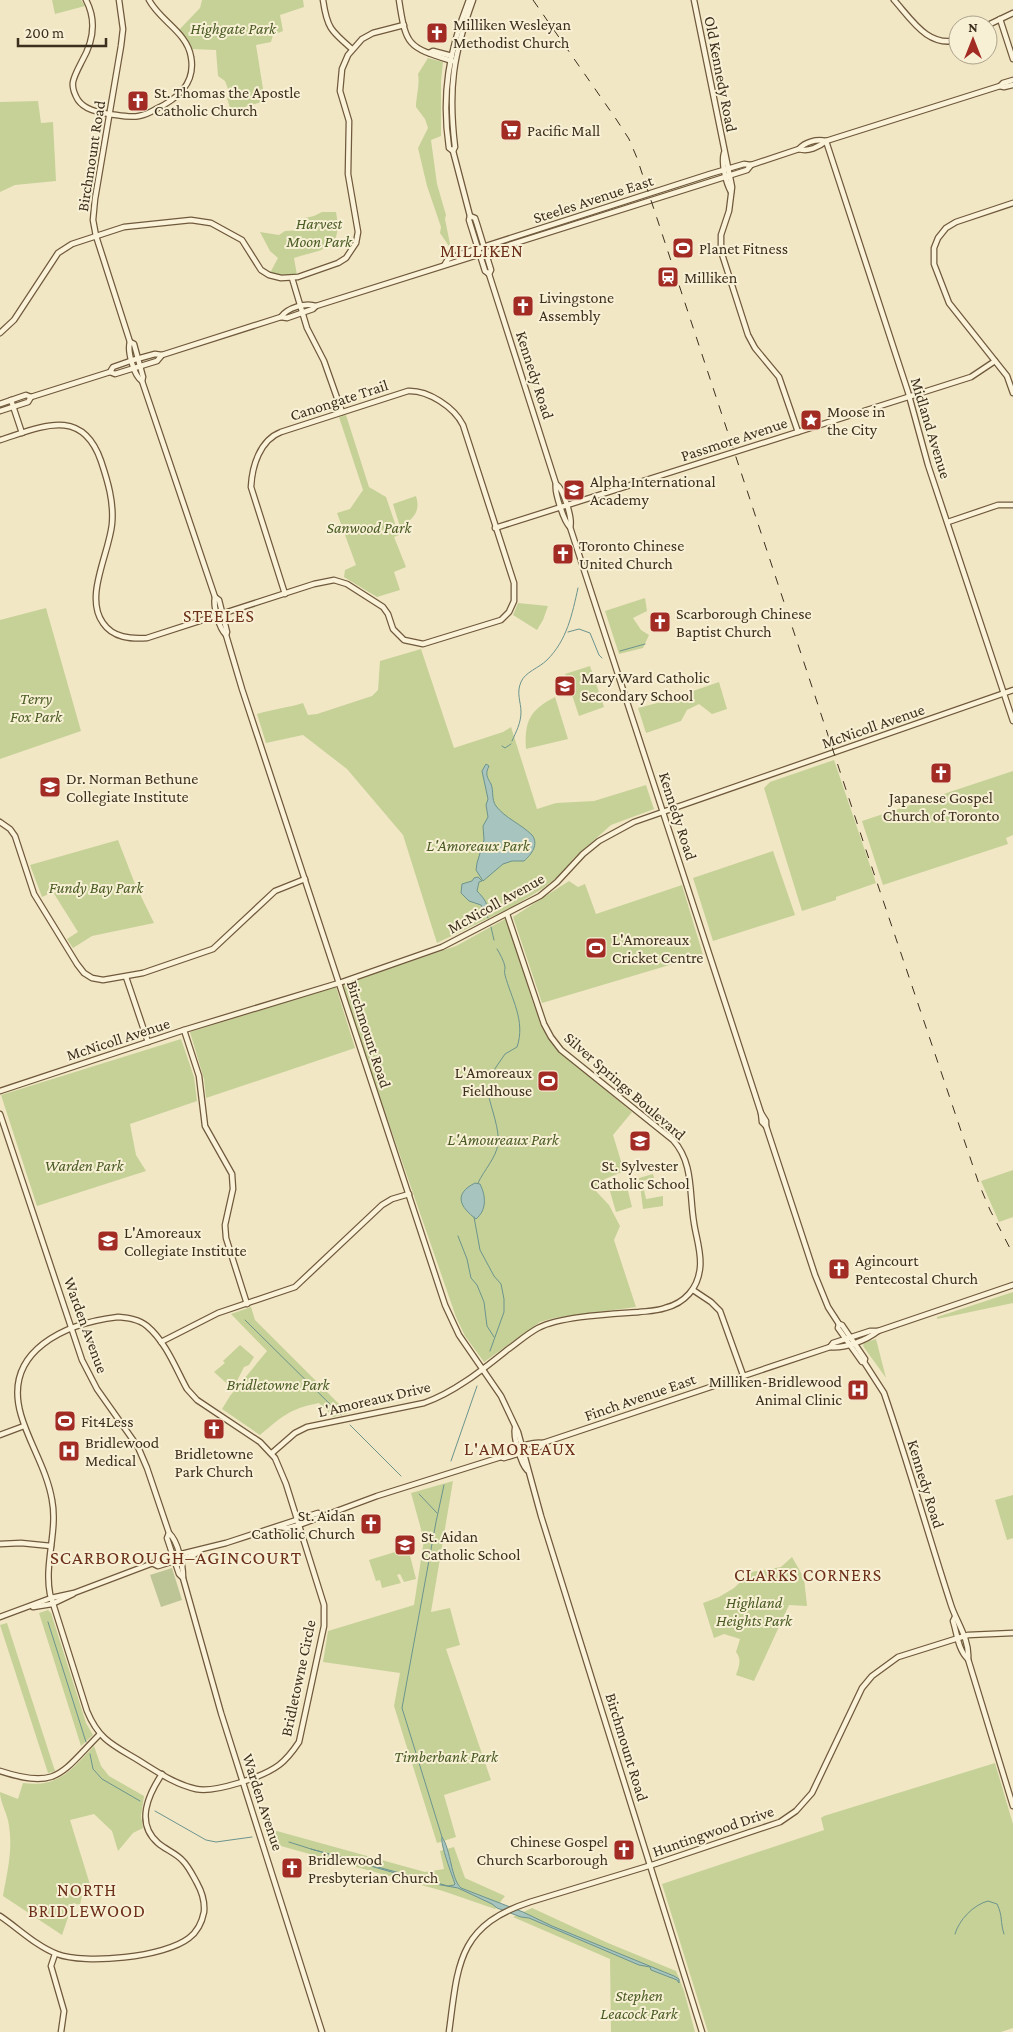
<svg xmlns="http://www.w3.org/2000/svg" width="1013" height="2032" font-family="'Crimson Pro',serif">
<rect width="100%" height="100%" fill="#f1e7c5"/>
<g fill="#c6d197">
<polygon points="52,0 81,0 85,6 55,14"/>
<polygon points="202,0 303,0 304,7 280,15 283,31 273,35 271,42 256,45 265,101 231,111 227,98 231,97 225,81 218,76 216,50 191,49 178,31 200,8"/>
<path d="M428,58L443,62L441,82V136L431,140L437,184L446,215L445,219L451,249L440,233L441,227L427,186L418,148L428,128L425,119L416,107C416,97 420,84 418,74Z"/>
<polygon points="38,101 41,123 53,122 56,181 15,185 0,192 0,102"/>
<path d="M322,212H336C343,251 325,248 294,258L297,275L280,276L270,273L278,258L270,251L260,232L279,235L285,231L302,230L300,219L314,216Z"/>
<polygon points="346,415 369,487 386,497 399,535 394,537 406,567 394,572 400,590 377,597 344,577 345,570 356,565 337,513 350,509 363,490 339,417"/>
<path d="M416,496C421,512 413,519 400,527L393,504Z"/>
<polygon points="645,598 647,611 633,618 641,630 649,635 643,648 619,654 605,611"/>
<polygon points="518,603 548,606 543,620 537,630 513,615"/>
<polygon points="46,608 81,731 0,759 0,620"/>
<path d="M421,649L454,748L503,732L511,727L537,809L556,803L594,801L646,785L654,809L611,825L574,858L559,876L542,889L512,907L437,943L403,835L347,769L303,735L266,743L257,714C273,709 287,708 303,703L308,715L317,714L372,696L378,690L380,661Z"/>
<polygon points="590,666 604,707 579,716 565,674"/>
<polygon points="719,682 727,709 712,714 699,704 687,710 681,721 646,733 638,708 661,702"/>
<path d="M555,697L568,739L526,749C524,721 530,710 555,697Z"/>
<polygon points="834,760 876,883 836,897 836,900 802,911 764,788 770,782"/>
<polygon points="1013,771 1013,835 1006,838 1008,844 883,885 862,821"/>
<polygon points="118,840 135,884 154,923 92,936 73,948 67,939 78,932 53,892 42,897 30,865"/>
<polygon points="773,851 795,915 713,941 693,878"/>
<polygon points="569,881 578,887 585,884 596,914 682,885 703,955 542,1003 513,917"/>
<polygon points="507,918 533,1003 547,1037 561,1053 632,1112 613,1135 624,1171 605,1179 594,1189 609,1205 620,1226 614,1240 636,1307 554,1318 540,1322 484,1362 465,1336 456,1317 341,985 456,946"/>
<polygon points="336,987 355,1048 206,1098 204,1079 190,1032"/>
<polygon points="181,1039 194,1077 197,1101 130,1124 136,1155 146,1171 37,1206 1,1095"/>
<polygon points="1013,1170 1013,1217 999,1222 981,1181"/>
<polygon points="653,1174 654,1178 642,1181 646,1199 663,1196 663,1206 643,1209 639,1178"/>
<polygon points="626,1183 632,1207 616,1212 609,1188"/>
<polygon points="1013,1292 1013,1303 937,1319 937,1317"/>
<path d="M251,1307L255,1320L348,1413L333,1417L319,1403C289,1409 283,1416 260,1435L222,1409L230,1396L267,1351L231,1314Z"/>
<polygon points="876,1339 886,1378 863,1346 864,1343"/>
<polygon points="240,1345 254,1357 249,1365 244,1367 233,1389 214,1372 225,1363 223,1361"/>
<polygon points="453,1481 431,1612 450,1608 460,1645 446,1649 491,1780 444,1795 456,1837 437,1843 394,1706 400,1673 323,1662 328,1631 414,1605 424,1540 411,1493"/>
<polygon points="1013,1495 1013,1538 1007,1540 995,1500"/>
<polygon points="408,1548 416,1579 404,1582 400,1574 397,1575 401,1583 382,1588 380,1580 376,1581 369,1560"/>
<path d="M792,1557L804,1578L807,1606L789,1605L754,1681L736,1675C739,1666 742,1660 736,1652L740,1639L724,1634L714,1638L703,1603L719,1597L734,1588L751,1572L781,1567Z"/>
<polygon points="48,1610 51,1613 86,1723 93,1735 81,1746 39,1613"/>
<polygon points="7,1623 55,1771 48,1773 0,1625"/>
<path d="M94,1746L101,1766L109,1776L144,1796L141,1816L143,1828L133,1833L118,1851L112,1831L94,1814L70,1820L92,1891H78L77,1893L82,1896L80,1905L73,1903L62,1935L3,1896C7,1873 13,1850 9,1826C8,1814 0,1803 0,1792L18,1799L23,1783C59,1788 72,1769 94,1746Z"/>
<polygon points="995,1763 1013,1824 1013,2028 1001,2032 708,2032 662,1884 824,1830 821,1818 824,1816"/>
<polygon points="266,1828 425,1872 444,1869 440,1851 454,1847 465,1878 505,1896 495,1909 443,1891 270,1843"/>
<polygon points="532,1908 608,1943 676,1971 684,1991 695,2032 611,2032 610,1959 513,1917"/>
</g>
<polygon fill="#bdc597" points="172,1568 182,1600 161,1607 150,1575"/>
<g fill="#a7c4be" stroke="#6c948d">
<path d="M486,764L489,766C485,774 487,777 491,784C494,791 491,799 496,806C505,818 521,824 532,835C539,844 532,854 524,861H512L503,864L483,881L476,870L477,863L484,840L483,826L488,817L486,805L488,799L482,771Z"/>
<path d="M478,877L482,881L479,882L477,891C483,897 490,905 486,913L481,905L469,901L461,893L462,884L472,881L474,878Z"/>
<path d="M475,1183L480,1184C486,1196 487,1210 476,1219C460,1207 453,1194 475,1183Z"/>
<path d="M442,1837C451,1850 451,1879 461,1888L523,1912L552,1926L674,1976L679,1979V1983L677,1980L651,1970L650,1967L639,1965L529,1918L521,1917L497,1908L492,1904L458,1888L430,1883L311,1849L448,1886L454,1885L455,1884C452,1875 440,1844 442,1837Z"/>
</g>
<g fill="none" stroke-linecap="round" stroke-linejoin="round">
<g stroke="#6c948d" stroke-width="1">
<polyline points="568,632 579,629 590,633 599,655 602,658"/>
<polyline points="620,651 645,644"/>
<path d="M512,741C516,732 521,723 521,712C521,702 516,693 521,682C525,672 539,668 547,660C567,640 572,615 578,588"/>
<polyline points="502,746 505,748 511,744"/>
<polyline points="486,913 488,918"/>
<polyline points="491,927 494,940"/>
<path d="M492,1073L505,1054L517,1047C526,1021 511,998 505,975C504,971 505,971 505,967C504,961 500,954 497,949"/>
<path d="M478,1183C484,1170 496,1158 498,1144C500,1130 491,1108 488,1093"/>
<polyline points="474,1217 480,1250 494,1276 501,1284 504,1299 504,1312 490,1351"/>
<polyline points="458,1236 467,1259 471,1278 477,1285 484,1302 487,1326 494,1337"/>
<polyline points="245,1320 341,1415"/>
<polyline points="350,1425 401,1476"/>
<polyline points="451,1461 477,1386"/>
<polyline points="419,1494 437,1513"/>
<polyline points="48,1622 86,1742"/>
<polyline points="90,1754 93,1769 102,1779 140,1801"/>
<polyline points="155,1811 206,1840 216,1842 252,1837"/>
<polyline points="442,1837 402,1708 436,1522 444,1485"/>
<polyline points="289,1842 311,1849"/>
<path d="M955,1934C959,1920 973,1905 988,1901L997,1904C1003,1916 1000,1922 1004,1934"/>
</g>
<g stroke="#70593c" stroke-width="7">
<g id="secondary">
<path d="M86,0C97,21 93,42 82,61C79,67 74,76 73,82C72,88 75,95 78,100C85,110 98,112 109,114C118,115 129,118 139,116C145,115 151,112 156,109C177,99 196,84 191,57C187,32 160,21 149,0"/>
<path d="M119,0L123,29L121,46L95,199L93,220L96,236L130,342C127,351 134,376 142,381"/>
<path d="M323,0C327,28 331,31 352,49"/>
<path d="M399,0C406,47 408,47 452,61"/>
<path d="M473,0C453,55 448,89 455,147L453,151L470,216L469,220L485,271L489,274"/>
<polyline points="694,0 732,187 729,211 721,235 721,251 748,335 755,348 779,377 798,432"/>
<path d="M894,0C912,20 928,48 958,40"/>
<polyline points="1000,19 1013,59"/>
<polyline points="988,25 1013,13"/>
<polyline points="429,53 433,51 452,56"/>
<polyline points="1000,86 1004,87 1013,85"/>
<polyline points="826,141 908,392 928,465 1013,721"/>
<path d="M799,149C805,142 816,139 826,141"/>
<path d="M453,151L449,148C441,94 449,51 469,0"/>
<path d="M724,153C721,163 726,183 731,192"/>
<polyline points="1013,203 956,222 946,228 938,238 934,248 934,264 949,303 1007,376 1013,393"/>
<path d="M470,216L475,218L477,224L491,270L489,274L556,484C554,491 564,522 570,527L761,1113L766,1121V1126"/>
<path d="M445,264L448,259L458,255L710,174L744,164L751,165L799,149C808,152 819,147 826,141L1000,86L1003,83L1013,80"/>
<polyline points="292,278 307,328 324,361 342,412"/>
<path d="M281,317C287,308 306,302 316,306"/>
<polyline points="0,333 14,320 58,253 72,244 124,227 191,220 211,223 242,240 261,270 269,275 281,278 298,277 338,263 346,258 356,243 358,232 348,174 349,121 340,91 342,69 348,55 362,39 373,33 404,25"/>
<polyline points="130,342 134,344 143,377 142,381 215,597 219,600 227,632 226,635 242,689 445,1305 459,1335 501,1396 518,1432 541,1516 702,2032"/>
<polyline points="110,372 115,374 157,361 162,355 281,317 287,318 313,309 316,306 747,170 751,165"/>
<polyline points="11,400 22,433"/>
<polyline points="0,404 26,395 31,397 110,372 113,367 133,360 155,354 162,355"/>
<polyline points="0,411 28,402 31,397"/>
<path d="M0,440C41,427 82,406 101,461C108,482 114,502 112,524C109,554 84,597 103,623C113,638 131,639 147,638L314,584L334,580L347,584L383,607L388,614L393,629L404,640L423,644L501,620L509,612L514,601V583L463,425C454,407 428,390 408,391L281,432C260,440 252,466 251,487L285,594"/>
<path d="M556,484C563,488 573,519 570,527"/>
<polyline points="948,522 998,505 1013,505"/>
<polyline points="495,528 971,377 995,361"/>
<path d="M215,597C213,607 219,628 226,635"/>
<polyline points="0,822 10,829 15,836 34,894 77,964 84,973 92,978 103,980 143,973 213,949 275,891 305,879"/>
<polyline points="126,977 148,1042"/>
<polyline points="184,1030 199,1076 205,1126 232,1174 233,1189 225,1225 226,1238 247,1304"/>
<polyline points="0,1091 184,1030 339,983 442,947 540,896 557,882 583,854 599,841 634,822 1013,690"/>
<polyline points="761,1113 762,1122 766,1126 815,1275 828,1307 839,1324 842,1325 865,1359 864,1362"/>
<path d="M0,1114L82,1360L97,1389L138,1447L147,1468L169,1533C178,1541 183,1565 183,1577"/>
<polyline points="693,1290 711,1302 720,1311 743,1375"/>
<path d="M118,1317C128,1318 139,1319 147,1326C166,1342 176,1369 187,1389L197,1400L260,1442L275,1458L286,1484L324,1605V1626L299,1742C293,1751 287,1759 279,1765C263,1777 215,1793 196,1789C174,1784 156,1771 138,1760C113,1745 99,1740 87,1711L50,1594C44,1563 58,1531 52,1500C47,1470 29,1443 21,1415C2,1350 67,1323 118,1317Z"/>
<path d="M839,1324L838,1328L862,1362H864L884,1393C908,1463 928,1534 951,1605C956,1621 970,1640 968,1659L1013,1806"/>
<polyline points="161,1342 218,1313 295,1287 382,1205 392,1199 409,1194"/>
<path d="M830,1347C844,1349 867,1340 878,1331L1013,1285"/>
<path d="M515,1428C513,1436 521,1464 527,1470"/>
<polyline points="0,1435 24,1426"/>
<path d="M272,1453L295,1433L307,1427L424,1403C455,1392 482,1370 507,1350C517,1343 527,1334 538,1328C561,1316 612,1314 639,1312C648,1311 657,1311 665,1308C685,1303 698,1288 700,1268C702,1254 696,1237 694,1223C689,1194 694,1163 673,1140L561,1050L551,1037L544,1024L507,914"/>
<path d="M501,1457L503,1453C515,1449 530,1441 543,1443"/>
<polyline points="279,1527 288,1528 299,1525 377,1496 501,1457 504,1458 540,1447 543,1443 830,1347 833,1343 870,1331 878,1331"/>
<polyline points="169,1533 167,1538 179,1574 183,1578 221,1713 322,2032"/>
<polyline points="0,1544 21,1543 51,1546"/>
<polyline points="154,1564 158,1566 194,1555 199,1551"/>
<polyline points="33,1607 52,1604 73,1594"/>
<polyline points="0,1617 51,1598 74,1593 169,1557 226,1543 318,1513 323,1515"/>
<path d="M955,1617L953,1621C957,1633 958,1650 968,1659"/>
<path d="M0,1771C58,1790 61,1773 100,1734"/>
<path d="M0,1916C18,1928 36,1946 57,1954C85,1965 165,1957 189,1938C197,1932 202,1922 204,1912C205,1901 202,1892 197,1883C193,1876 189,1867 183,1861C176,1853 166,1850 158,1843C135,1823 148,1795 162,1774"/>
<polyline points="55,1954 51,1966 64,2011 61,2032"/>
<path d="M449,2032C458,1965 457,1926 530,1902L655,1864L780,1822L796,1811L812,1793L862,1688L872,1676L898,1657L968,1635L1013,1633"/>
</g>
</g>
<use href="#secondary" stroke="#fbf3d9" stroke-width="4.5"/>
<polyline stroke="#3d2f1e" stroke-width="1" stroke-dasharray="9 9" stroke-linecap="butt" points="533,0 616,119 629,139 637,158 865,847 979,1184 990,1210 1013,1254"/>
</g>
<defs>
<g id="church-square" transform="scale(1.125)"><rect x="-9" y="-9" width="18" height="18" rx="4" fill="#a22c24" stroke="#f8f0d5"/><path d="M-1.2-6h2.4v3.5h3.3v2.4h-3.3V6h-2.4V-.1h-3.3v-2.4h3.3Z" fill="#fff"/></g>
<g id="supermarket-square" transform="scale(1.125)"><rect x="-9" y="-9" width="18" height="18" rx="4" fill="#a22c24" stroke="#f8f0d5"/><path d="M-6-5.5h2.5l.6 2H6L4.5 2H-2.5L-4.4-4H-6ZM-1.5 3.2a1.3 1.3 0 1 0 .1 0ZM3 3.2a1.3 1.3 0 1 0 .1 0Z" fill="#fff"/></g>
<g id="stadium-square" transform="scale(1.125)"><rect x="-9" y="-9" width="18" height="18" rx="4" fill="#a22c24" stroke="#f8f0d5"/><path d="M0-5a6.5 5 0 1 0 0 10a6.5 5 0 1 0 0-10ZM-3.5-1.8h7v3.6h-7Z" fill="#fff"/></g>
<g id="station-square" transform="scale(1.125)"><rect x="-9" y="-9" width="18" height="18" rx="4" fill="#a22c24" stroke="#f8f0d5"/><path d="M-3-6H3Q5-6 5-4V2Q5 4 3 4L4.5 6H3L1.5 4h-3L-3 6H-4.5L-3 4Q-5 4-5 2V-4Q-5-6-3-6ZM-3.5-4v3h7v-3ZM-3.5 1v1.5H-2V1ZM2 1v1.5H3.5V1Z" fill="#fff"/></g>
<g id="sight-square" transform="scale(1.125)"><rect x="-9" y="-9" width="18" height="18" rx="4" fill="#a22c24" stroke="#f8f0d5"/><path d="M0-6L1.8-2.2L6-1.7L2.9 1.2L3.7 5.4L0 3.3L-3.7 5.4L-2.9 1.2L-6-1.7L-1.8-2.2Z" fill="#fff"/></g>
<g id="university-square" transform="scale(1.125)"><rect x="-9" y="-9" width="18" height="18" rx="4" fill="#a22c24" stroke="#f8f0d5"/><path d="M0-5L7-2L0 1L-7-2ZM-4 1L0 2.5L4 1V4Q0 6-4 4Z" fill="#fff"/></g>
<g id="school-square" transform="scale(1.125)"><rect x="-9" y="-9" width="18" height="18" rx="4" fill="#a22c24" stroke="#f8f0d5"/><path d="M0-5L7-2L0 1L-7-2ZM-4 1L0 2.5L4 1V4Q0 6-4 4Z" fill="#fff"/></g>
<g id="hospital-square" transform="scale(1.125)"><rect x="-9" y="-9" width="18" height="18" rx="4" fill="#a22c24" stroke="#f8f0d5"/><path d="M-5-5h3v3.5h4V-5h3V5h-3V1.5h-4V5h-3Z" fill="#fff"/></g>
</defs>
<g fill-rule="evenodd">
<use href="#church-square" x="437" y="33"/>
<use href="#church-square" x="138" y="101"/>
<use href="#supermarket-square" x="511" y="130"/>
<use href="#stadium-square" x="683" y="248"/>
<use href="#station-square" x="668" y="277"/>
<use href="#church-square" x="523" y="306"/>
<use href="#sight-square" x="811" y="420"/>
<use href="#university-square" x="574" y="490"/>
<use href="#church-square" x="563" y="554"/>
<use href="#church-square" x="660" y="622"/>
<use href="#school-square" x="565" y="686"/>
<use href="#church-square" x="941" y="773"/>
<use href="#school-square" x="50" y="787"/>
<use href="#stadium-square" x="596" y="948"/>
<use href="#stadium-square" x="548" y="1081"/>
<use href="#school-square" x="640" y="1141"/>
<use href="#school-square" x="108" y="1241"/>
<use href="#church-square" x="839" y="1269"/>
<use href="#hospital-square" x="858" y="1390"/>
<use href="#stadium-square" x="65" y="1421"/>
<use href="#church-square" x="214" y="1429"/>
<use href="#hospital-square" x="69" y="1451"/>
<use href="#church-square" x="371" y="1524"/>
<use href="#school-square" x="405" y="1545"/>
<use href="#church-square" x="624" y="1850"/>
<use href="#church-square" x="292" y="1868"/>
</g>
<g text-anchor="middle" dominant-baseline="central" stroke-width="4" stroke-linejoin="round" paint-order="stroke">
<g font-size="16" fill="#3d2f1e" stroke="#f8f0d5" text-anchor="start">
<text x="453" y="24">Milliken Wesleyan<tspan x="453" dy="18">Methodist Church</tspan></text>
<text x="154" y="92">St. Thomas the Apostle<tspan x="154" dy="18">Catholic Church</tspan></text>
<text x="527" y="130">Pacific Mall</text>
<text x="699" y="248">Planet Fitness</text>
<text x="684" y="277">Milliken</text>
<text x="539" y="297">Livingstone<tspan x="539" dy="18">Assembly</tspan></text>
<text x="827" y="411">Moose in<tspan x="827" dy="18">the City</tspan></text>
<text x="590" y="481">Alpha International<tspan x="590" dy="18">Academy</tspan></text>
<text x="579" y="545">Toronto Chinese<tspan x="579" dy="18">United Church</tspan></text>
<text x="676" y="613">Scarborough Chinese<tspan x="676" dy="18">Baptist Church</tspan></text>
<text x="581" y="677">Mary Ward Catholic<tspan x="581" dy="18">Secondary School</tspan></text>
<text x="66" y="778">Dr. Norman Bethune<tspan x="66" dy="18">Collegiate Institute</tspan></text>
<text x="941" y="797" text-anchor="middle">Japanese Gospel<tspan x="941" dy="18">Church of Toronto</tspan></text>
<text x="612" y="939">L'Amoreaux<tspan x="612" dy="18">Cricket Centre</tspan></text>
<text x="532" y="1072" text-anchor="end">L'Amoreaux<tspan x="532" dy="18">Fieldhouse</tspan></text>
<text x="640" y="1165" text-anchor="middle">St. Sylvester<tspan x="640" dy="18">Catholic School</tspan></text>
<text x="124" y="1232">L'Amoreaux<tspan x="124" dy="18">Collegiate Institute</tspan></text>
<text x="855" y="1260">Agincourt<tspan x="855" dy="18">Pentecostal Church</tspan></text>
<text x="842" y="1381" text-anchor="end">Milliken-Bridlewood<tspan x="842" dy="18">Animal Clinic</tspan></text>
<text x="81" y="1421">Fit4Less</text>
<text x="85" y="1442">Bridlewood<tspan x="85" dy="18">Medical</tspan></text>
<text x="214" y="1453" text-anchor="middle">Bridletowne<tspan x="214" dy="18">Park Church</tspan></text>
<text x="355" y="1515" text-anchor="end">St. Aidan<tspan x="355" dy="18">Catholic Church</tspan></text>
<text x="421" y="1536">St. Aidan<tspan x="421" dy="18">Catholic School</tspan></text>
<text x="608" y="1841" text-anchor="end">Chinese Gospel<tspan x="608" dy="18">Church Scarborough</tspan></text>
<text x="308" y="1859">Bridlewood<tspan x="308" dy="18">Presbyterian Church</tspan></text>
</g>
<g font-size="16" font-style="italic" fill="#495b23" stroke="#f8f0d5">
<text x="233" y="28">Highgate Park</text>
<text x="319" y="223">Harvest<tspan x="319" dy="18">Moon Park</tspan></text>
<text x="369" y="527">Sanwood Park</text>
<text x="36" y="698">Terry<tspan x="36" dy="18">Fox Park</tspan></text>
<text x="478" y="845">L'Amoreaux Park</text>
<text x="96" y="887">Fundy Bay Park</text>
<text x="503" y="1139">L'Amoureaux Park</text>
<text x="84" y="1165">Warden Park</text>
<text x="278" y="1384">Bridletowne Park</text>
<text x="754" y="1602">Highland<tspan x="754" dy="18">Heights Park</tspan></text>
<text x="446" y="1756">Timberbank Park</text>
<text x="639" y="1995">Stephen<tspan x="639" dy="18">Leacock Park</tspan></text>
</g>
<g font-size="16" fill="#3d2f1e" stroke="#f8f0d5">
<text transform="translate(721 74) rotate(79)">Old Kennedy Road</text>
<text transform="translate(91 156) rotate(-81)">Birchmount Road</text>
<text transform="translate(593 199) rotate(-18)">Steeles Avenue East</text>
<text transform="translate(535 375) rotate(72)">Kennedy Road</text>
<text transform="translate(339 400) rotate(-18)">Canongate Trail</text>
<text transform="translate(931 428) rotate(73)">Midland Avenue</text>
<text transform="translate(734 439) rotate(-18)">Passmore Avenue</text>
<text transform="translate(873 726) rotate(-19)">McNicoll Avenue</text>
<text transform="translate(678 816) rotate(72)">Kennedy Road</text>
<text transform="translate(496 903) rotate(-29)">McNicoll Avenue</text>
<text transform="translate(369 1034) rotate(72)">Birchmount Road</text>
<text transform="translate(118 1039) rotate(-18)">McNicoll Avenue</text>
<text transform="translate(625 1086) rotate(41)">Silver Springs Boulevard</text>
<text transform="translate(86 1325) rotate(70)">Warden Avenue</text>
<text transform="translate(640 1397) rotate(-19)">Finch Avenue East</text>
<text transform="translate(374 1399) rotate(-13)">L'Amoreaux Drive</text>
<text transform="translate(926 1484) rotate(73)">Kennedy Road</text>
<text transform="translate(298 1678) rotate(-78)">Bridletowne Circle</text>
<text transform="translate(627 1747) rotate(73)">Birchmount Road</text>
<text transform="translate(263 1802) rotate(72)">Warden Avenue</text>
<text transform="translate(713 1831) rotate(-19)">Huntingwood Drive</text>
</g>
<g font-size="18" letter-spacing="1" fill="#6d311a" stroke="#f8f0d5">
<text x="482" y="251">MILLIKEN</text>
<text x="219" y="616">STEELES</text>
<text x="520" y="1449">L'AMOREAUX</text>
<text x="808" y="1575">CLARKS CORNERS</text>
<text x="87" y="1890">NORTH<tspan x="87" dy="21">BRIDLEWOOD</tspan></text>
</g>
<g font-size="19" letter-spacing="1" fill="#6d311a" stroke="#f8f0d5">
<text x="176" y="1557">SCARBOROUGH–AGINCOURT</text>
</g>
</g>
<g transform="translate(973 40)"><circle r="24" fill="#f8f0d5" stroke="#ada38c"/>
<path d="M0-4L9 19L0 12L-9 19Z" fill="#a22c24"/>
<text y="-8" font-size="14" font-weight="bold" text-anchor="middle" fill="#3d2f1e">N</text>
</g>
<path d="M18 38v8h88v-8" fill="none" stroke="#3d2f1e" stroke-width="2.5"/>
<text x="25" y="38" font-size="15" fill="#3d2f1e" stroke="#f8f0d5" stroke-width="4" paint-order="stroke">200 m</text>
</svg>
